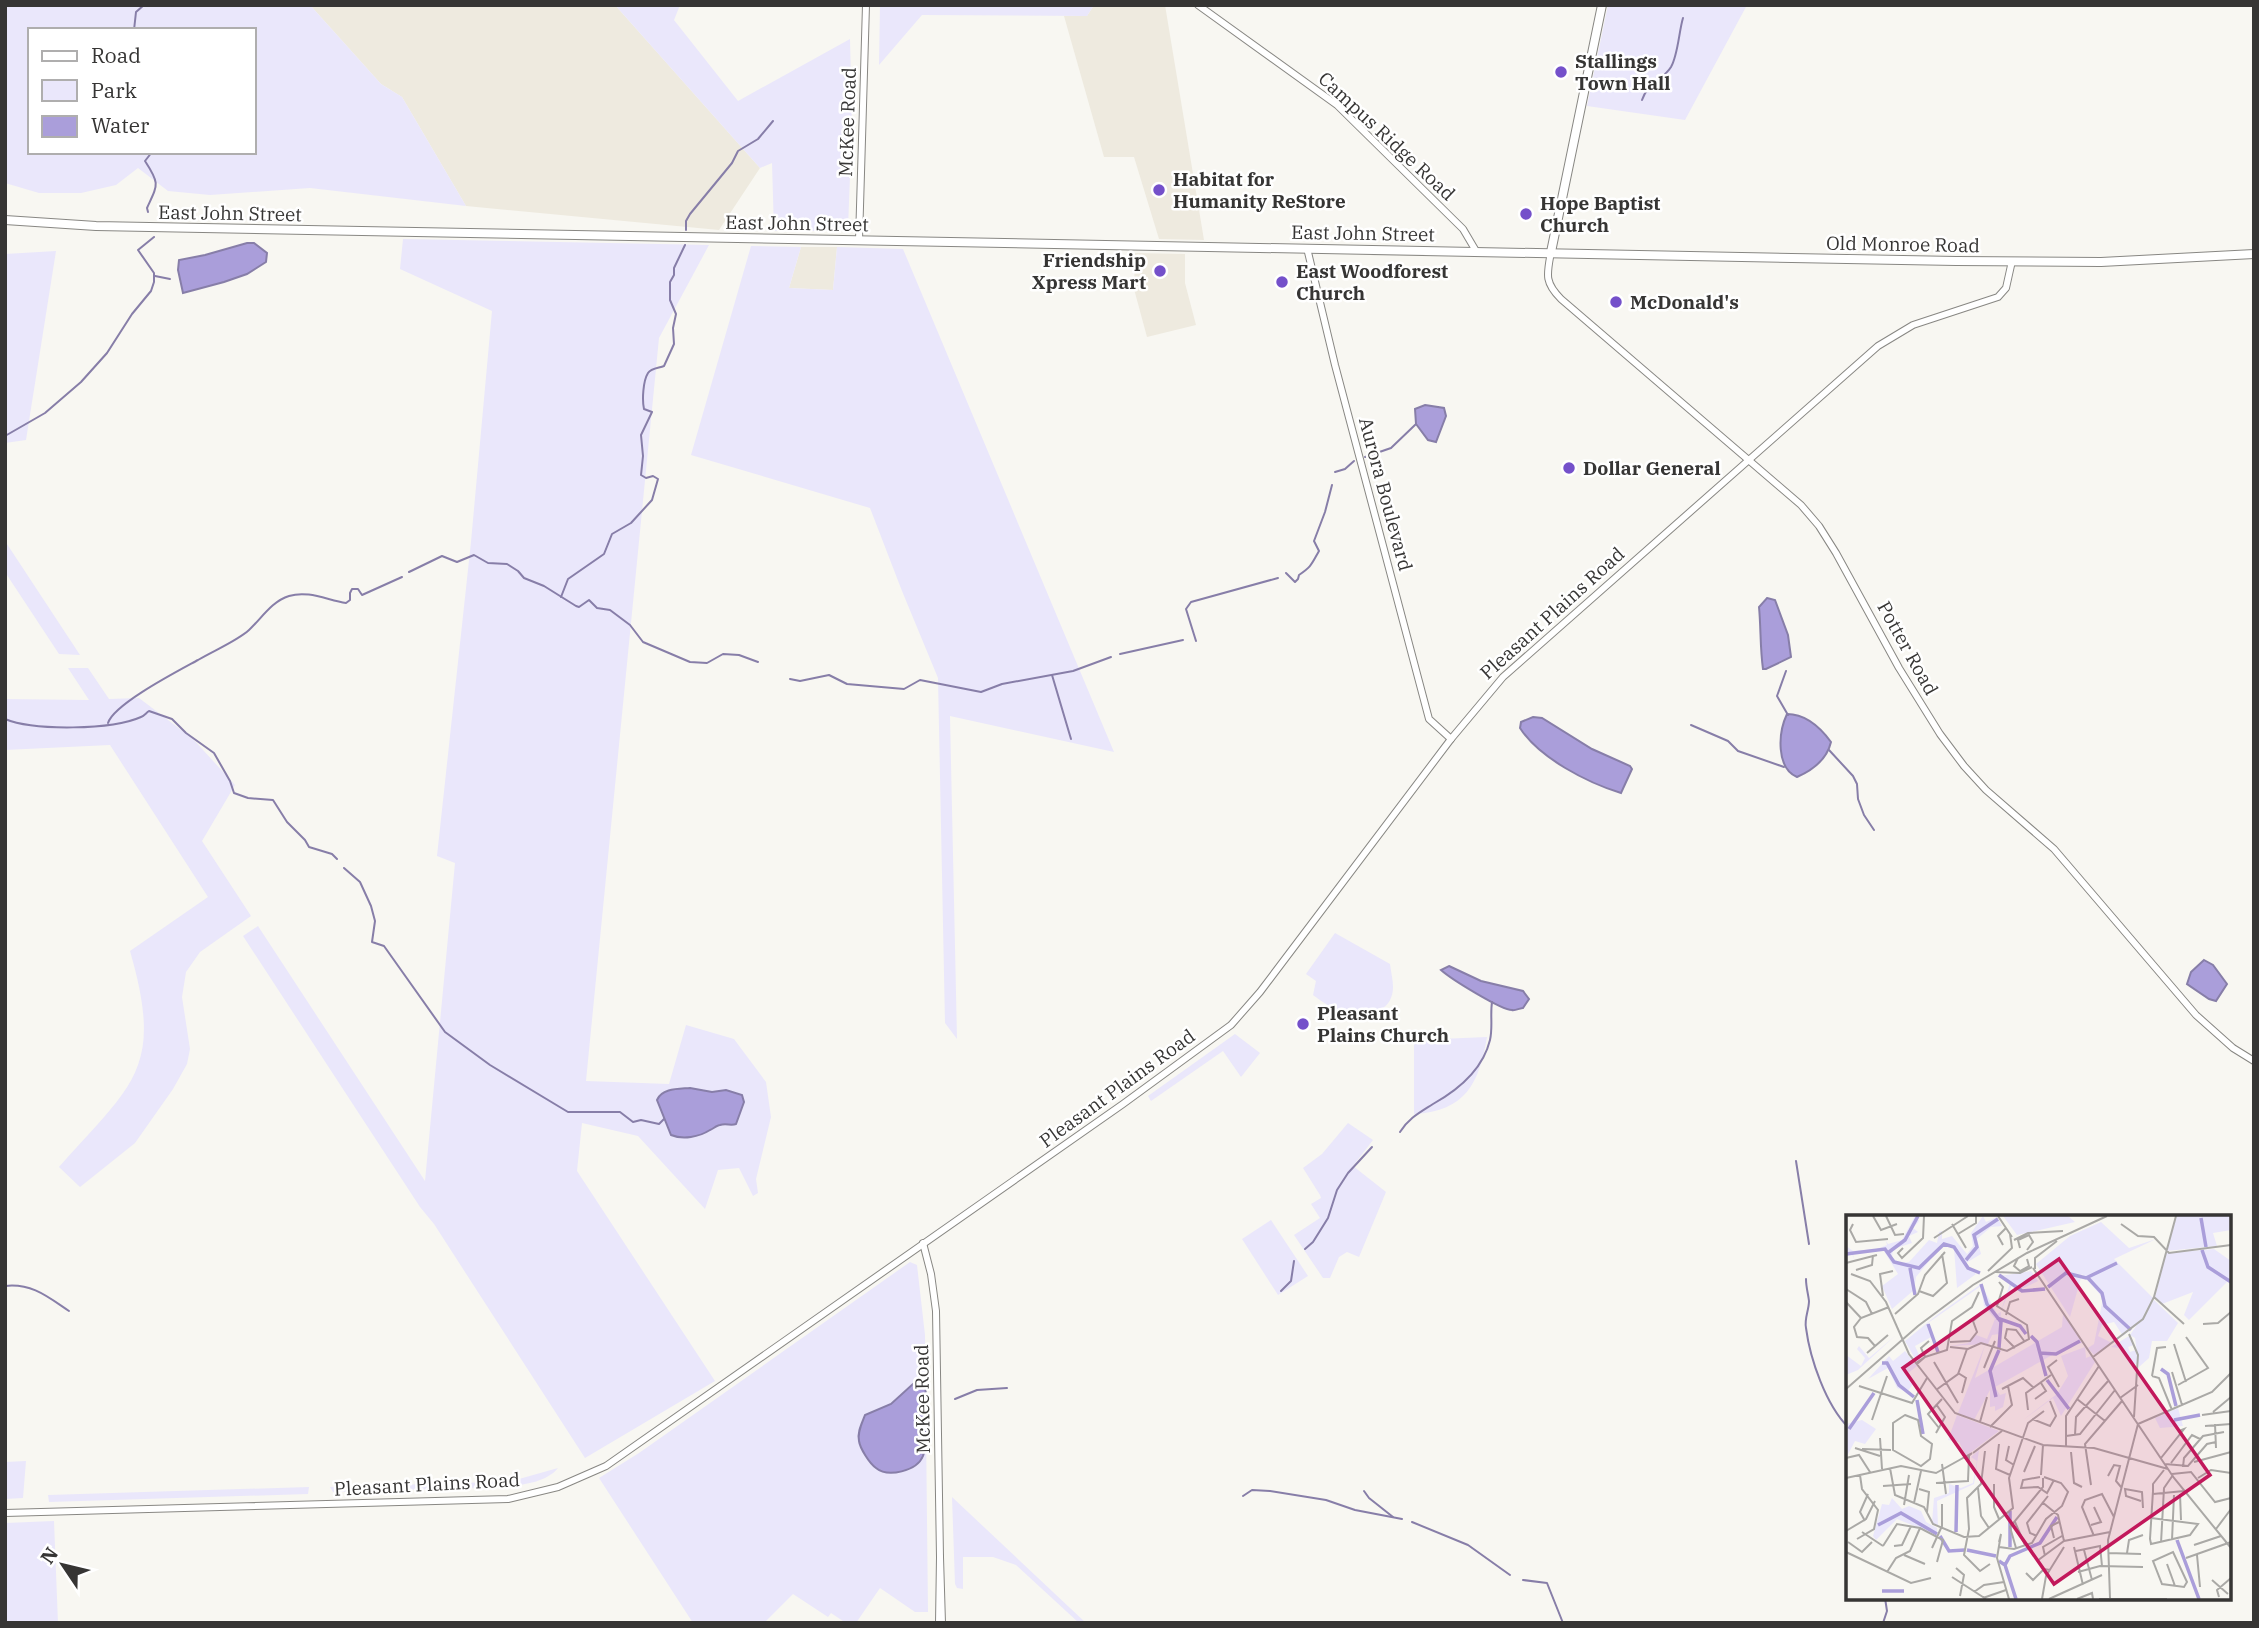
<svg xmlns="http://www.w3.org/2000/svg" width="2259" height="1628" font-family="'IBM Plex Serif',serif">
<rect width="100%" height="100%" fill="#f8f7f2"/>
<g fill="#eeeadf">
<polygon points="310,5 615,5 760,168 719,230 466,206 402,97 381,84"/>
<polygon points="1094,5 1165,5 1204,240 1159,239 1134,157 1104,157 1064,16 1087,16"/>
<polygon points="801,247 837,247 833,290 789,288"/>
<polygon points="1135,253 1185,254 1185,283 1196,325 1147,337 1134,289"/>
</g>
<g fill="#eae7fb" fill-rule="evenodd">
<path d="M5,5H310L381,84L402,97L466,206L310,188L210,195L168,191L138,168L116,185L81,193H39L5,183ZM30,30H254V152H30Z"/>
<polygon points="615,5 680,5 674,20 738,101 850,39 852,125 848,228 836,231 774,231 772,163 760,168"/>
<polygon points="880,5 1094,5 1087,16 922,15 879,65"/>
<polygon points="1608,5 1747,5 1685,120 1587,106"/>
<polygon points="403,239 709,245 659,338 586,1081 669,1084 686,1025 734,1039 766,1082 771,1117 756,1179 758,1193 753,1196 739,1168 718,1170 705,1209 638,1136 582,1123 577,1171 715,1381 585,1458 434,1224 420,1207 243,936 258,926 425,1181 455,863 437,856 471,542 492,311 400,269"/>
<polygon points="751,246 801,247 789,288 833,290 837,247 903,249 1114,752 950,716 957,1039 945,1023 938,678 902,591 870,508 691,455"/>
<polygon points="56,251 26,440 5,443 5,254"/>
<polygon points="5,541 80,655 59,654 5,572"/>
<path d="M68,668H88L109,699L139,698L193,739L235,785L202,841L251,916L200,952L186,972L182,997L190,1049L187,1064L173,1089L135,1143L80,1187L59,1167C134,1083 164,1069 130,951L208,897L110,745L5,750V699L89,700Z"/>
<path d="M1335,933L1390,964C1391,972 1393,980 1393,987C1393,997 1389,1005 1380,1010C1357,1024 1333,1010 1313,995L1316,981L1306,974Z"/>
<polygon points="1235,1034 1260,1053 1241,1077 1223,1051 1151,1101 1148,1096"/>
<path d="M1487,1037C1479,1083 1466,1111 1414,1114V1043L1416,1040Z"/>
<polygon points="1348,1123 1373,1140 1353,1166 1386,1192 1359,1257 1347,1252 1339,1257 1330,1278 1323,1278 1294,1235 1320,1218 1311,1204 1321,1198 1320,1195 1303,1168 1322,1154"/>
<polygon points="1271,1220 1308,1276 1278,1295 1242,1239"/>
<polygon points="910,1262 917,1265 925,1335 928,1612 915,1612 880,1588 856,1623 846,1623 831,1613 828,1617 793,1594 764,1623 693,1623 599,1478 639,1453"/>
<polygon points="26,1461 23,1498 5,1499 5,1462"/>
<path d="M558,1468C546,1483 521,1485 503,1487L333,1492L330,1487L493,1482L519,1479Z"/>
<polygon points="309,1487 308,1494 49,1502 48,1495"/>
<polygon points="952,1497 1086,1623 1079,1623 1016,1565 993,1557 963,1557 963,1589 957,1588 955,1584"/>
<polygon points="54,1521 58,1623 5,1623 5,1523"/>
</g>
<g fill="#aa9eda" stroke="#877ea8" stroke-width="2">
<polygon points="247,243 254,243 267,253 266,262 247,274 224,282 183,293 178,270 179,260 205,255"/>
<polygon points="1425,405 1444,408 1446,416 1436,442 1428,440 1416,424 1415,409"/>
<path d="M1767,598L1775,600L1788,635L1791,657L1766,669H1763C1760,648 1761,628 1759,607Z"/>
<path d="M1787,714C1806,714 1820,727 1831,742C1827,759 1813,770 1797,777C1776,768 1778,733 1787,714Z"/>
<path d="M1533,717L1542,718L1592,749L1630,766L1632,769L1621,793C1588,783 1539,758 1520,728L1521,722Z"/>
<polygon points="2204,960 2213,965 2227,984 2216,1001 2209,999 2187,984 2191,972"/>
<path d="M1449,966L1481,981L1523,991L1529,999L1523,1008C1521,1008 1514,1011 1512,1010C1501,1010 1451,979 1441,970Z"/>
<path d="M690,1088L712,1092L726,1090L742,1095L744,1102L736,1124C731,1126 726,1123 720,1125C717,1125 713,1129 710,1130C699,1137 683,1140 671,1135L657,1100C662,1088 679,1089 690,1088Z"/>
<path d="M914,1383L925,1386C927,1396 925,1403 925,1413C925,1427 929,1442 923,1456C917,1471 888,1478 876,1468C869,1463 860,1448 859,1441C857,1432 862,1423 865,1415L891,1404Z"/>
</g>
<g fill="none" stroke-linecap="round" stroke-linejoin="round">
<g stroke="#877ea8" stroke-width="2">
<polyline points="134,30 136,12 144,5"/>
<path d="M1642,100C1647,84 1663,80 1671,67C1678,55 1679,31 1683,18"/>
<path d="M148,212L147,208C158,184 160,184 145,161L152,152"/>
<polyline points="686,230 686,221 690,214 732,163 738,151 758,139 773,121"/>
<polyline points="155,276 170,279"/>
<polyline points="5,436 45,413 81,382 107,353 132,314 151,291 154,282 154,273 138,250 154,237"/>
<polyline points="1365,457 1391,448 1416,424"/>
<polyline points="1335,472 1345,469 1354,461"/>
<polyline points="409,572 442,556 457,562 474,555 488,563 507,564 518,571 524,578 544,586 576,606 579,607 589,600 597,608 610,610 630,625 643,642 690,662 707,663 723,654 739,655 758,662"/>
<path d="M1286,573L1295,582L1298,579L1299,575C1312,566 1311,565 1319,551L1314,541L1325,512L1332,485"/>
<path d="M561,597L568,579L604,554L612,534L631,523L652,500L658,479L653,476L646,478L641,475L643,456L641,435L652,412L644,409C642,400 643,381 648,373C651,368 659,368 664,366L674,344L673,328L676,314L670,300V282L674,275V268L685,245"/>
<polyline points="1196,641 1186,609 1191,602 1278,578"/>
<polyline points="1120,654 1183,640"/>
<polyline points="1786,671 1777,696 1788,715"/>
<polyline points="1052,675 1071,739"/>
<polyline points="790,679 800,681 829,675 847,684 904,689 920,680 981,692 1002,684 1073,671 1111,657"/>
<path d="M5,719C34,731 112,730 141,717C144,716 146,713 149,711L172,719L186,733L214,753L230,781L234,793L248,798L273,800L287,822L305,840L309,847L332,854L337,859"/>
<path d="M108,723C114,704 178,671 198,660C213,651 237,641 249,630C261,619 272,601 289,596C308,590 327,600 346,603L350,600V593L352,589H358L362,595L402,577"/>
<polyline points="1691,725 1728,741 1738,751 1784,767"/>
<polyline points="1829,750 1853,776 1857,784 1858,799 1864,815 1874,830"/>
<polyline points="344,868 360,882 371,906 375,921 372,942 384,946 445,1032 490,1065 568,1112 620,1112 633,1122 641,1120 659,1124 664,1119"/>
<path d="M1400,1132C1409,1118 1419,1113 1433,1104C1458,1090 1483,1069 1490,1040C1493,1027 1490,1015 1492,1002"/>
<polyline points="1796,1161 1809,1244"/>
<polyline points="1305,1249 1313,1242 1328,1218 1337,1190 1348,1173 1372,1147"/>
<path d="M1806,1279C1806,1287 1808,1293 1809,1301C1809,1310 1804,1319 1806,1328C1810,1359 1826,1405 1848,1427"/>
<path d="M5,1286C32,1283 48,1297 69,1311"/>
<polyline points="1281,1291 1291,1281 1294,1261"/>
<polyline points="955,1399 977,1390 1007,1388"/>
<polyline points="1364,1491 1369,1498 1393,1517"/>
<polyline points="1243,1496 1252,1490 1270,1491 1326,1500 1355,1510 1402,1519"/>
<polyline points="1412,1522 1468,1545 1510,1575"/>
<polyline points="1523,1580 1547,1583 1563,1623"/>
<polyline points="1883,1623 1887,1611 1885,1598"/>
</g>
<g stroke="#888783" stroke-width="8">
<g id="minor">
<polyline points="1198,5 1337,105 1463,229 1476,251"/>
<polyline points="859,240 866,5"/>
<polyline points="1307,248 1335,365 1429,719 1451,739"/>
<path d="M1551,252C1547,274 1544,282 1561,299L1801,505L1819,526L1836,553L1899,668L1940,734L1964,766L1986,790L2054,849L2196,1015L2233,1048L2254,1061"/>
<polyline points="923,1243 931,1274 936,1311 940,1557"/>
<polyline points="5,1513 508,1499 558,1487 606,1466 1123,1104 1231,1025 1260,992 1451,739 1503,677 1878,346 1913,325 1998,297 2006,288 2012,261"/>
<polyline points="939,1623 940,1557 942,1623"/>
</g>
</g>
<g stroke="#888783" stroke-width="10">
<g id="major">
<polyline points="5,220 96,226 1956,261 2101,262 2254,254"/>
<polyline points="1551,252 1602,5"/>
</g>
</g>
<use href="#minor" stroke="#fff" stroke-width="6"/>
<use href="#major" stroke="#fff" stroke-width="8"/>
</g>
<g fill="#7450ca" stroke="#fff" stroke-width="2.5">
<circle cx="1561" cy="72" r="7"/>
<circle cx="1159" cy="190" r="7"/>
<circle cx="1526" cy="214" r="7"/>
<circle cx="1160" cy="271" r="7"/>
<circle cx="1282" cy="282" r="7"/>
<circle cx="1616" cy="302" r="7"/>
<circle cx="1569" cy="468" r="7"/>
<circle cx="1303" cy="1024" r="7"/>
</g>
<g text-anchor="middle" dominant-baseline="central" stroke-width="5" stroke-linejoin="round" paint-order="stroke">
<g font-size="19" font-weight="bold" fill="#363534" stroke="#fff" text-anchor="start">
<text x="1575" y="61">Stallings<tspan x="1575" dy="22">Town Hall</tspan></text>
<text x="1173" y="179">Habitat for<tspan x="1173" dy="22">Humanity ReStore</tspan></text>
<text x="1540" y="203">Hope Baptist<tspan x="1540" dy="22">Church</tspan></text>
<text x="1146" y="260" text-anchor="end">Friendship<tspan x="1146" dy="22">Xpress Mart</tspan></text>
<text x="1296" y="271">East Woodforest<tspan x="1296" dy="22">Church</tspan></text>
<text x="1630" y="302">McDonald's</text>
<text x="1583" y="468">Dollar General</text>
<text x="1317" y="1013">Pleasant<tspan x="1317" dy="22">Plains Church</tspan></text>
</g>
<g font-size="19" fill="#363534" stroke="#fff">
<text transform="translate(847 122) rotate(-88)">McKee Road</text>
<text transform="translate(1387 136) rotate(43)">Campus Ridge Road</text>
<text transform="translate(230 213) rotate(1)">East John Street</text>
<text transform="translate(797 223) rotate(1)">East John Street</text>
<text transform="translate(1363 233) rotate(1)">East John Street</text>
<text transform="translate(1903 244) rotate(1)">Old Monroe Road</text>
<text transform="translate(1386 494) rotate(75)">Aurora Boulevard</text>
<text transform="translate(1552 613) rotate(-42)">Pleasant Plains Road</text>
<text transform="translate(1908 648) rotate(61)">Potter Road</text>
<text transform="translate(1117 1088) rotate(-36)">Pleasant Plains Road</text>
<text transform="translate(922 1399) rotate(-91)">McKee Road</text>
<text transform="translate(427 1484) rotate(-3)">Pleasant Plains Road</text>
</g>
</g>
<g transform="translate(1846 1215)">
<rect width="385" height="385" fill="#f8f7f2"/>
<path d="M69,1L73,6L67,13L72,17L63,21L66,28L47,34L46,42L53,48L63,47L83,25L91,28L93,17L96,16V24L106,21L121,39L127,31L125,18L137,1L140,7L151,2L156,11L145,12L131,24L135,39L120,48L130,59L111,73L108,33L97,29L70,62L68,75L46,94L36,71L52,59L38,36H14L7,39L8,44L6,39L0,42V31L7,36L31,34L41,30L40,26L42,29L56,25ZM157,1H222L229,7L171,20ZM331,1H385V15L367,18L371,31L320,36ZM255,7L283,33L310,24L268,44L307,83L293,108L277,121L268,107L256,110L252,121L266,128L248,140L242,133L248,129L257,83L236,59L224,102L190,49L224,21ZM368,34L385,46V63L343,105L338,100L347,77L316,89L309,82L320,38ZM185,56L192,66L172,76L166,70L155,96L164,68L159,61L148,62ZM135,69L151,99L155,97L153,119L146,120L142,129L104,131L122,128L130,120L141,124L149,104L138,91L135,71L82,108L87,121L69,131L75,144L71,147L59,126L91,100ZM308,85L332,108L321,126H306L303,143L293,152L289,123L284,120ZM217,99L237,128L224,130L149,172L154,180L160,178L157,192L149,196V191L144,192V175L128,205L112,198L139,130L129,163L216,112ZM50,120L12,155L0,160V140L15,151L19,143L11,134L13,131L23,143ZM283,121L288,130L282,132L284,137L290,135L292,149H284L273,133L265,132ZM239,132L240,143L245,141L249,147L215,201L207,183L177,205L211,179L222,161L215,141ZM59,136L71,151L61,159L68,168L61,177L51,173L42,153L22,164L43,141L47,146ZM332,193L337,211L314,213L309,203ZM111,200L153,216L120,241L113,227L102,225ZM16,205L30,214L19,229L9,226L0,243V209ZM133,235L128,269L91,286L92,311L86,308L88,283L103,278V269L115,273L127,268L131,246L125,242ZM46,283L56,294L63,291L75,296L80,307L91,313V320L51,304L30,325L27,321L36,289L43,290Z" fill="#eae7fb"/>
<path fill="none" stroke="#aa9eda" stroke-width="3.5" d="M355,3L360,32M356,35L362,52L385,67M43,37L59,25L72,1M0,39L39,34L48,47L73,53L98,29L108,32L122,53L134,58M120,45L131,32L128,20L152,4M64,53L69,80M153,60L176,76L199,74M242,63L256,78L259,91L285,115M135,69L141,89L155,107L153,133M202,72L220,58L240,63L271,48M151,103L174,111L180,119M82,109L92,137M185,121L191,127L200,161M193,138L210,139L234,126M36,148H41L53,170L68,182M315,154L322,159L330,191M201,165L223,194M150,182L144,156L153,135M71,185L77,219M328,205L354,200M3,214L28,178M32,310L55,298L91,319M110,317L111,270M94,321L103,336L119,335M331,325L353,384M164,332V296M121,335L150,341M153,346L159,350L170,384M159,350L164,341L194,328L211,302M36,376H58"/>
<path fill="none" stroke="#aaa9a6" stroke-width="2" d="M27,1L35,15L51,9M40,1L49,20L58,19M152,1L166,22M7,9L4,15L10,27L42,24M106,9L120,33M275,9L292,21L308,22L323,38L385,30M112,19L130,8V1M88,23L122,1M168,25L182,18L217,16M157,30L152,21L160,13M57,33L52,38L56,43L77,23L78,1M174,33L172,25L183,20L187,27L181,35M172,43L168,51L174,56L183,51L181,44M0,48L31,40M187,53L328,263L385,333M189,54V43L211,26M10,55L26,50L27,40M142,56L166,33L164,19M150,57L174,58L186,52M5,59L24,66L40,87L63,139L109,198L197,230L248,233L322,254M0,74L20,87L26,99M73,76L87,81L101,68L96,39M37,81L34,59L47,56M308,82L338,109M0,87L15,103M49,99L72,79L79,60L99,37M160,100L164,87L173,84M357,109L372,108L385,97M283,119L292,140L288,202M83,126L75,133L79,142L101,135L106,106L126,92L133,77M104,127L124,126L131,117L127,106L135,99M328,129L340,167M29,131L22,123L11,122L8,112L15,103L43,92M104,132L122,134L135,128L161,136L183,124L181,110L151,91L157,72L153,67M169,133L159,123L161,114L170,115L179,127M21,138L42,120M247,142L297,104L308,82L330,1M211,145L202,152L213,172M88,147L112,188M70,148L79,142L71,149M138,153L149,126M326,157L336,190M112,158L120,163L116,178M306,161L313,163L326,195M306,161L311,133L320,132M332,170L362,153L340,122M13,171L66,188L81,163M0,174L72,111L127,70L181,38L261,1M156,174L177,163L188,173M90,175L112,159L121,134M274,183L292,170M189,184L200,176L195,168M231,184L259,206M182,195L180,178L205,160M367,197L385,182M59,200L72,205L75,221L86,229L84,244L75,251L47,235V208ZM356,200L385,196M186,204L204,211L210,201L204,186M26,205L41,161M134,207L141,182M292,209L366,177L385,158M369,209L370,233M359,211L385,209M144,212L166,190L162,171M93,213L82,199L96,184M90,218L99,202L90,189M229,220L230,202L263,165M220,221L234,219L269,175M34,223L36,254M153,229L150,254L164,260M163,231L160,245L168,250M220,232V201L253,151M9,233L34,241M16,234L45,235M139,236L135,269L121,283L123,314L118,340L134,356L144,349M225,237L228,268L236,272M127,238L156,216M0,243L13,240L24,257M315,243L338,214L333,216M348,247L385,237M325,248L346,220L354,224M96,249L100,279M319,249L342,251L361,229L370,227M337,252L338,243L357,221L378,217M44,253L49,280L78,292L87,309L118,322L133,321L167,293L163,263L182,208L198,196M178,257L189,231M326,259L345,257L369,287L385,283M195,260L197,230M262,261L268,250L274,251L270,266L275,272M194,262L177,265L175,273L192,272L201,278L208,265M0,263L55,251L90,258L126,238L119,244M352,263L365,255L385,258M90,268L122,266L123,241M148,269V292L153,304M245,270L239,229L276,186M37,271L65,269M132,273L135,301L143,313M73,274L83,277L81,297M307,279L338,276M334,279L335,305M295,286L280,281L279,274L296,277L297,293M196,287L212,300L218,326M68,288L75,256M58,290L63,260M305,303L352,309L344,320L305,329L304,324L307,276V269L318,255M19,306L14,297L22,279M169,307L179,330M245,310L255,307L248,292M370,314L385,294M0,316L20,304L29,286M16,317L37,331M191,321L184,318L181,308L202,281M248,321L236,292L239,285L256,279L268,302M208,323L205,311L213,307M11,324L28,314L32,295L16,274L14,260M326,325L328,280M2,327L16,337L26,327M153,327L155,319L151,343L163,384M315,328L318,273L327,260M348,330L375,321M37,331L51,309L74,313L97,325L91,347M48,331L56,330L65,311M153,332L168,334L186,328L200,304L216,291L222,277L215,268L198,262M228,332L237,370M86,333L96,311V289M170,333L164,312L197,272V263M238,335L246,365M230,336L254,331L256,351M0,337L65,368L85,363M327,337L341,367L338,372L316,369L307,346ZM262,338L295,339M281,338L283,325L297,320M58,340L79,349M351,340L354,372M199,341L197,332L216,321M340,343L385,327M191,346L218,326L264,317M321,349L329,371M110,353L118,360L114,381M41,357L50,343L64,336L74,313M232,357L254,351L297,352M180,358L187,365L198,354L204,355M106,362L140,384M366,365L382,379M128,377L138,370L158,367M373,382L371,375L385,363M137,383L160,375M264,383L262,325L292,209M196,384L200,361L218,332M203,384L256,360M231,384L246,378L247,384M253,384H321"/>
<path fill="#c2185b" fill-opacity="0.15" stroke="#c2185b" stroke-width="3.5" d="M213,44L364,260L208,369L57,153Z"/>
<rect width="385" height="385" fill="none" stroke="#363534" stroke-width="3.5"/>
</g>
<rect width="2259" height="1628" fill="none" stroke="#363534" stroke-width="14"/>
<rect x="28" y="28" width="228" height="126" fill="#ffffff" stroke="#afaeae" stroke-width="2"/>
<rect x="42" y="51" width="35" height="10" fill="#ffffff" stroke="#afaeae" stroke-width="2"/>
<text x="91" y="63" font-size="21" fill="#363534">Road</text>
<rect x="42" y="80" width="35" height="21" fill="#eae7fb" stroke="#afaeae" stroke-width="2"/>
<text x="91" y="98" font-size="21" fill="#363534">Park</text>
<rect x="42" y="116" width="35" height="21" fill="#aa9eda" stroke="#afaeae" stroke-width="2"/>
<text x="91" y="133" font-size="21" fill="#363534">Water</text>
<g transform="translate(63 1565) rotate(305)" stroke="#ffffff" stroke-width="5" paint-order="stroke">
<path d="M0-5L12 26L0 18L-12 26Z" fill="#363534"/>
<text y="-10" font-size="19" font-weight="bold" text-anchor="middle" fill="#363534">N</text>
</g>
</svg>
